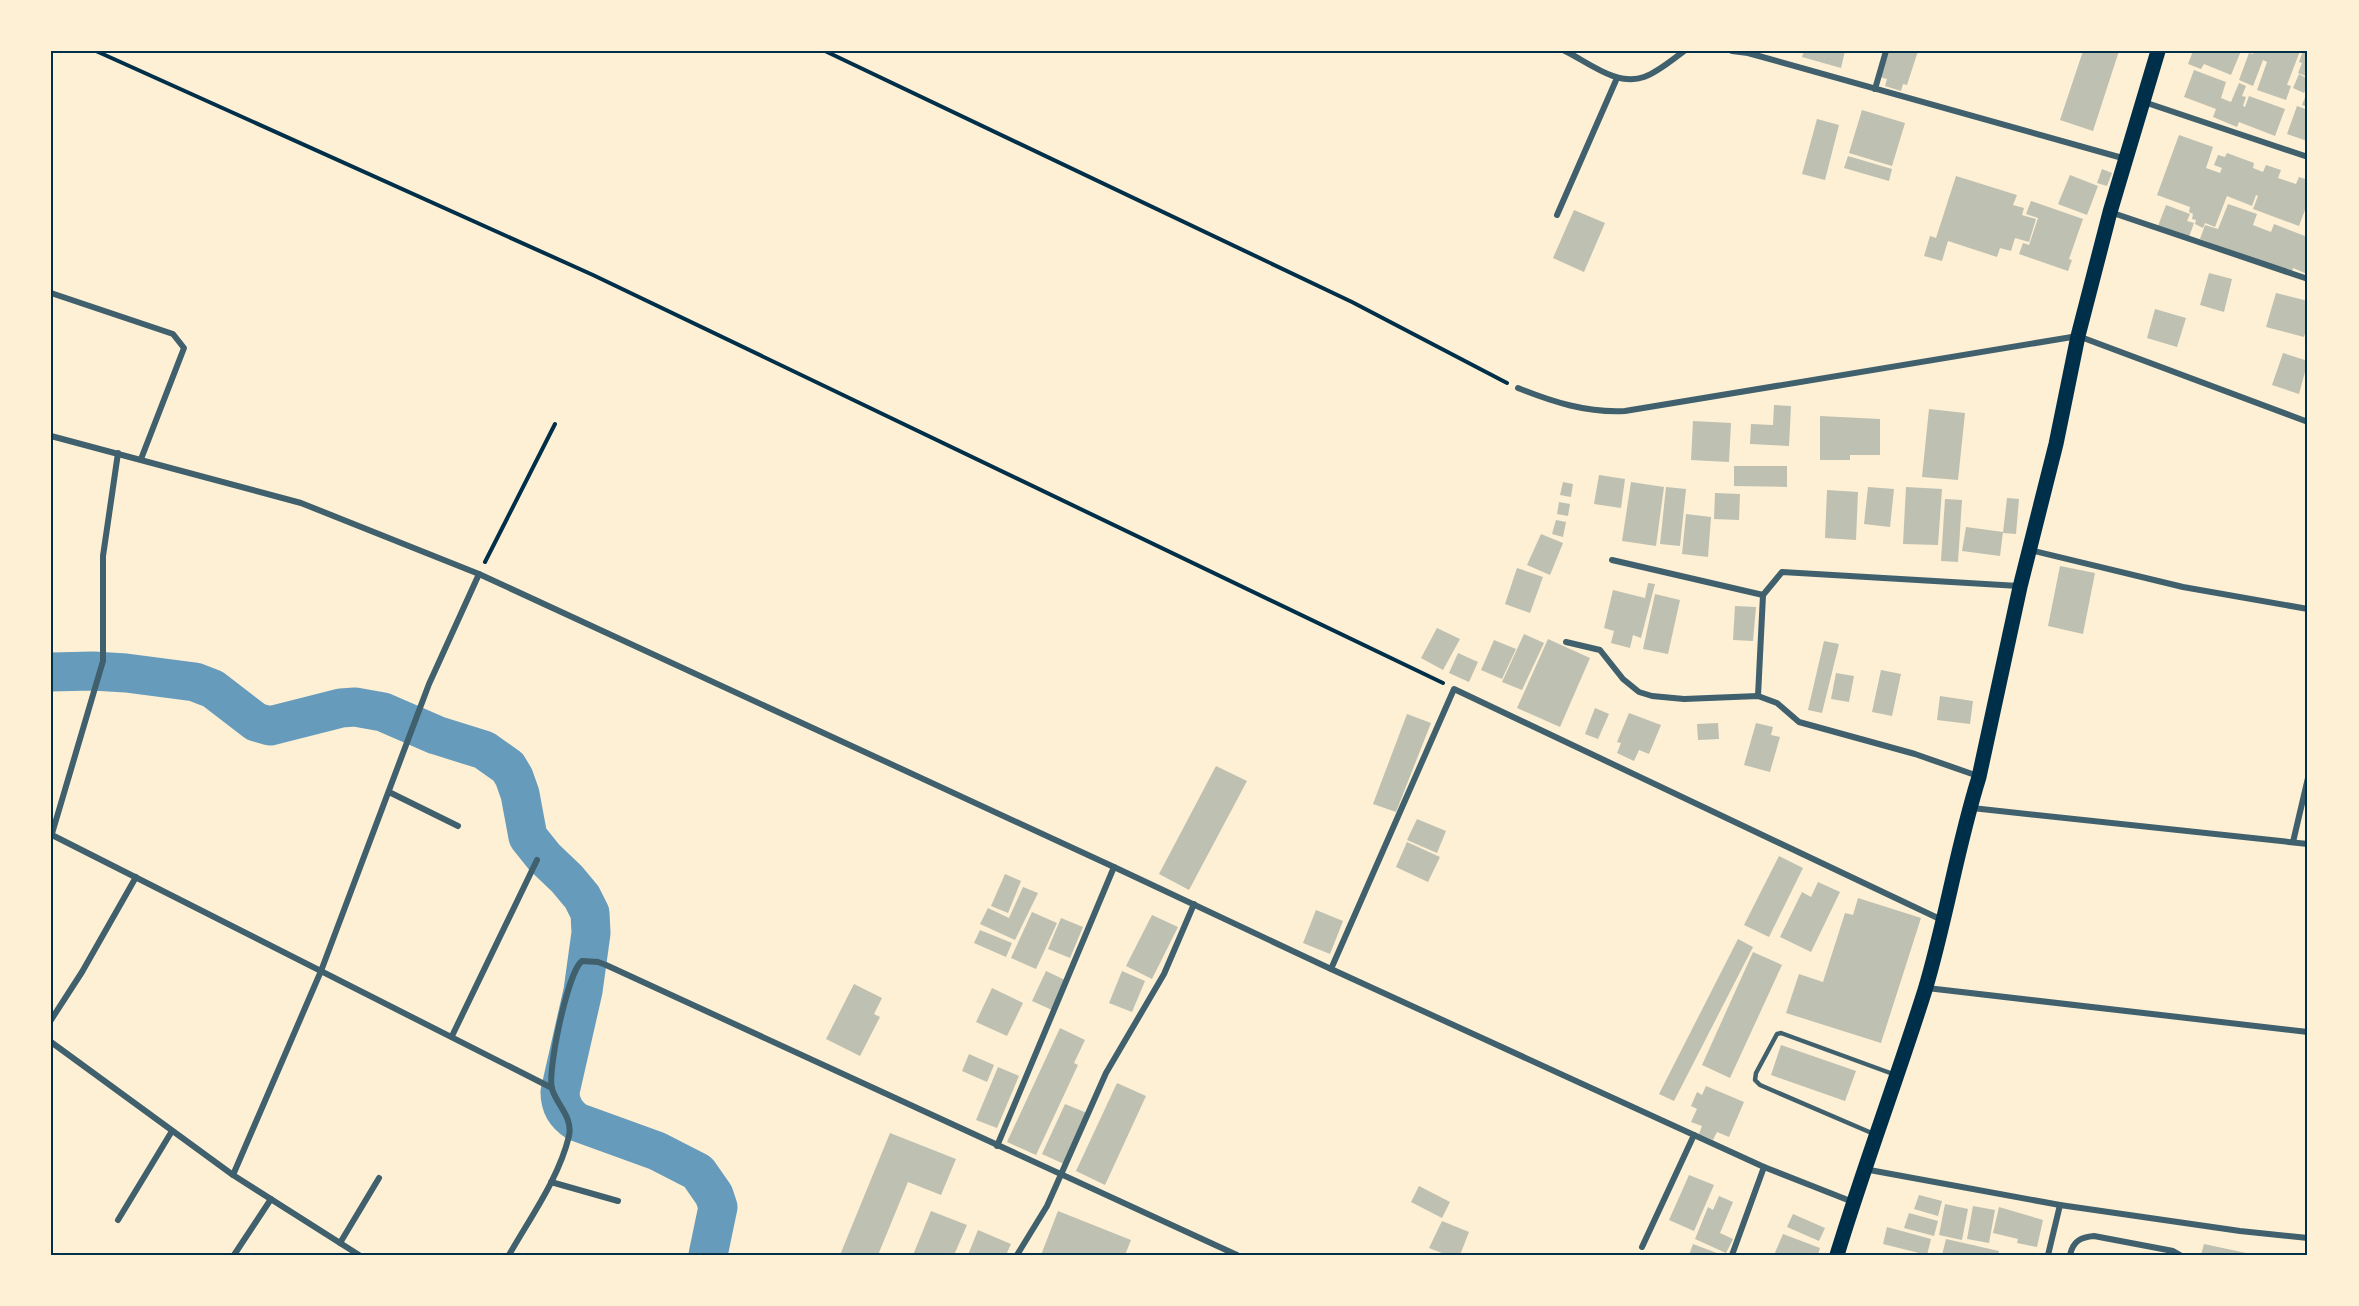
<svg xmlns="http://www.w3.org/2000/svg" width="2359" height="1306" font-family="'Archivo Narrow',sans-serif">
<rect width="100%" height="100%" fill="#fdf0d5"/>
<g fill="none" stroke-linecap="round" stroke-linejoin="round">
<path stroke="#669bbc" stroke-width="39" d="M51,672L93,671L126,673L195,682L213,689L256,722L270,726L341,708L355,707L383,712L436,735L484,750L508,767L514,777L520,794L528,837L544,857L567,879L582,897L590,913L591,933L583,991L560,1092C560,1105 566,1115 577,1122L657,1151L698,1172L714,1195L718,1207L708,1255"/>
</g>
<g fill="#bec0b2">
<polygon points="1804,51 1845,51 1841,68 1802,57"/>
<polygon points="1889,51 1918,51 1907,85 1903,84 1901,91 1885,86 1887,79 1880,77"/>
<polygon points="2083,51 2119,51 2093,131 2060,120"/>
<polygon points="2193,51 2241,51 2231,75 2204,64 2201,69 2188,64"/>
<polygon points="2254,51 2300,51 2287,85 2291,86 2286,100 2257,90 2267,62 2263,60 2253,86 2239,80 2249,53 2253,54"/>
<polygon points="2303,51 2308,51 2308,77 2298,73 2302,63 2299,62"/>
<polygon points="2194,70 2226,82 2221,98 2231,102 2239,83 2246,86 2242,96 2246,97 2243,106 2245,107 2249,96 2285,109 2275,136 2239,122 2237,127 2213,117 2216,109 2184,97"/>
<polygon points="2299,74 2308,79 2308,107 2302,105 2308,90 2306,89 2304,93 2293,88"/>
<polygon points="2297,106 2308,110 2307,141 2287,134"/>
<polygon points="1862,110 1905,123 1892,166 1849,153"/>
<polygon points="1817,119 1839,125 1825,180 1802,174"/>
<polygon points="2179,135 2213,147 2206,168 2220,173 2222,168 2214,165 2218,155 2225,157 2227,153 2254,163 2253,168 2263,172 2266,165 2281,170 2278,178 2296,184 2299,177 2308,180 2308,211 2305,210 2299,226 2253,209 2258,196 2256,195 2252,206 2227,196 2215,227 2205,223 2203,228 2195,224 2196,220 2192,219 2193,214 2189,212 2190,207 2157,195"/>
<polygon points="1848,156 1892,169 1889,181 1844,168"/>
<polygon points="2102,169 2112,173 2107,186 2097,183"/>
<polygon points="2070,175 2098,186 2087,215 2058,204"/>
<polygon points="1956,176 2017,195 2013,205 2024,208 2022,215 2036,219 2029,242 2015,238 2011,251 2000,248 1997,257 1948,241 1942,261 1924,256 1930,236 1936,238"/>
<polygon points="2031,201 2083,219 2069,259 2072,260 2068,271 2019,254 2023,243 2029,245 2038,218 2026,214"/>
<polygon points="2228,204 2257,214 2253,225 2271,232 2274,224 2305,236 2308,228 2307,274 2293,268 2292,272 2200,239 2205,225 2218,229"/>
<polygon points="2166,205 2190,214 2187,221 2194,223 2189,237 2158,226"/>
<polygon points="1574,210 1605,223 1584,272 1553,258"/>
<polygon points="2209,273 2232,279 2224,312 2200,305"/>
<polygon points="2276,293 2308,301 2308,322 2304,337 2266,327"/>
<polygon points="2155,309 2186,318 2177,347 2147,338"/>
<polygon points="2283,353 2308,361 2299,394 2272,385"/>
<polygon points="1774,405 1791,406 1789,446 1750,444 1751,424 1773,425"/>
<polygon points="1929,409 1965,413 1958,480 1922,477"/>
<polygon points="1820,416 1880,419 1880,455 1850,455 1850,460 1820,460"/>
<polygon points="1693,421 1731,423 1729,462 1691,460"/>
<polygon points="1734,466 1787,466 1787,487 1734,486"/>
<polygon points="1599,475 1625,479 1621,508 1594,504"/>
<polygon points="1563,482 1573,484 1571,497 1560,495"/>
<polygon points="1631,482 1664,487 1656,546 1622,541"/>
<polygon points="1666,487 1686,489 1680,546 1660,544"/>
<polygon points="1868,487 1894,489 1890,527 1864,524"/>
<polygon points="1906,487 1942,489 1938,545 1903,544"/>
<polygon points="1827,490 1858,492 1856,540 1825,538"/>
<polygon points="1715,493 1740,494 1739,520 1714,519"/>
<polygon points="2007,498 2019,499 2016,534 2003,533"/>
<polygon points="1945,499 1962,500 1958,562 1941,561"/>
<polygon points="1559,502 1570,504 1568,516 1557,514"/>
<polygon points="1686,514 1711,517 1708,557 1682,554"/>
<polygon points="1556,520 1566,522 1563,537 1552,534"/>
<polygon points="1966,527 2003,532 2000,556 1962,551"/>
<polygon points="1541,534 1563,543 1550,575 1527,565"/>
<polygon points="2060,566 2095,573 2083,634 2048,626"/>
<polygon points="1517,568 1543,577 1530,613 1505,604"/>
<polygon points="1648,583 1655,584 1641,638 1633,635 1630,648 1611,643 1614,631 1604,628 1613,590 1645,598"/>
<polygon points="1655,594 1680,600 1668,654 1643,649"/>
<polygon points="1735,606 1756,607 1753,641 1733,640"/>
<polygon points="1437,628 1460,639 1443,670 1421,658"/>
<polygon points="1524,634 1544,643 1522,690 1502,682"/>
<polygon points="1548,639 1590,658 1560,727 1517,708"/>
<polygon points="1494,640 1516,649 1502,679 1481,670"/>
<polygon points="1824,641 1839,644 1822,713 1808,710"/>
<polygon points="1458,653 1478,662 1469,682 1449,673"/>
<polygon points="1881,670 1901,674 1892,716 1872,712"/>
<polygon points="1836,673 1854,676 1849,702 1831,699"/>
<polygon points="1940,696 1973,701 1970,724 1937,720"/>
<polygon points="1595,708 1609,714 1598,739 1585,734"/>
<polygon points="1629,713 1661,725 1649,754 1639,750 1634,761 1617,753 1621,743 1617,742"/>
<polygon points="1407,714 1431,723 1396,812 1373,804"/>
<polygon points="1718,723 1719,739 1698,740 1697,724"/>
<polygon points="1756,723 1773,727 1771,735 1780,737 1770,772 1744,765"/>
<polygon points="1216,766 1247,781 1189,890 1159,874"/>
<polygon points="1417,819 1446,831 1437,853 1407,840"/>
<polygon points="1407,842 1440,857 1428,882 1396,867"/>
<polygon points="1779,856 1803,868 1769,937 1744,925"/>
<polygon points="1005,874 1021,881 1008,913 991,906"/>
<polygon points="1818,882 1840,892 1811,952 1780,937 1802,892 1811,897"/>
<polygon points="1023,887 1038,893 1015,940 980,924 988,908 1009,918"/>
<polygon points="1858,898 1921,918 1881,1043 1786,1013 1799,974 1823,982 1845,913 1853,915"/>
<polygon points="1316,910 1343,921 1330,954 1303,943"/>
<polygon points="1032,912 1057,923 1036,969 1011,958"/>
<polygon points="1152,915 1178,927 1152,979 1126,966"/>
<polygon points="1061,918 1083,927 1070,958 1048,949"/>
<polygon points="980,930 1012,943 1006,957 974,943"/>
<polygon points="1738,939 1753,947 1674,1101 1659,1094"/>
<polygon points="1753,952 1782,965 1730,1078 1702,1065"/>
<polygon points="1046,971 1065,980 1052,1010 1032,1001"/>
<polygon points="1122,971 1145,981 1132,1012 1109,1003"/>
<polygon points="854,984 882,998 874,1014 880,1017 860,1056 826,1039"/>
<polygon points="992,988 1023,1003 1007,1036 976,1022"/>
<polygon points="1060,1028 1085,1040 1074,1063 1078,1065 1036,1155 1007,1142"/>
<polygon points="1781,1045 1856,1071 1845,1101 1771,1075"/>
<polygon points="969,1054 994,1065 987,1082 962,1071"/>
<polygon points="998,1067 1019,1076 997,1128 976,1120"/>
<polygon points="1117,1083 1146,1096 1105,1185 1076,1171"/>
<polygon points="1706,1086 1744,1102 1729,1137 1717,1132 1713,1140 1699,1134 1702,1126 1691,1122 1697,1109 1691,1106 1697,1092 1702,1095"/>
<polygon points="1065,1104 1087,1113 1064,1164 1042,1154"/>
<polygon points="890,1133 956,1159 941,1195 908,1182 878,1255 840,1255"/>
<polygon points="1689,1175 1714,1185 1694,1231 1669,1220"/>
<polygon points="1419,1186 1450,1202 1442,1218 1411,1202"/>
<polygon points="1919,1195 1942,1201 1938,1216 1914,1209"/>
<polygon points="1719,1196 1733,1202 1720,1233 1733,1239 1726,1253 1695,1239 1708,1207 1713,1210"/>
<polygon points="1945,1204 1968,1209 1962,1240 1939,1235"/>
<polygon points="1973,1206 1995,1210 1989,1243 1967,1239"/>
<polygon points="1999,1207 2043,1220 2037,1247 2017,1243 2018,1239 1993,1233"/>
<polygon points="931,1211 967,1225 954,1255 913,1255"/>
<polygon points="1058,1211 1131,1240 1125,1255 1041,1255"/>
<polygon points="1909,1213 1938,1221 1934,1236 1904,1228"/>
<polygon points="1793,1214 1825,1228 1819,1241 1787,1227"/>
<polygon points="1442,1221 1469,1232 1460,1255 1447,1255 1429,1248"/>
<polygon points="1887,1227 1931,1239 1927,1255 1883,1244"/>
<polygon points="978,1230 1011,1244 1006,1255 968,1255"/>
<polygon points="1783,1234 1820,1248 1818,1255 1774,1255"/>
<polygon points="1946,1239 1999,1251 1998,1255 1942,1255"/>
<polygon points="1693,1244 1722,1255 1689,1255"/>
<polygon points="2204,1244 2251,1254 2251,1255 2201,1255"/>
</g>
<g fill="none" stroke-linecap="round" stroke-linejoin="round">
<g stroke="#003049" stroke-width="4">
<polyline points="96,51 593,275 1443,683"/>
<polyline points="825,51 1352,302 1507,383"/>
<polyline points="485,562 555,424"/>
</g>
<polyline stroke="#3f606c" stroke-width="4.5" points="1874,1134 1760,1085 1755,1080 1756,1073 1777,1034 1781,1033 1893,1074"/>
<g stroke="#3f606c" stroke-width="6">
<path d="M1565,51C1588,62 1617,87 1644,77C1658,72 1672,60 1684,51"/>
<polyline points="1732,51 1748,53 2126,159"/>
<polyline points="1875,89 1886,51"/>
<polyline points="2144,102 2308,157"/>
<polyline points="2110,212 2308,279"/>
<polyline points="1557,215 1617,78"/>
<polyline points="51,293 173,334 184,348 141,459"/>
<path d="M1518,388C1553,402 1587,413 1625,411L2078,336L2308,422"/>
<polyline points="51,436 301,503 479,574 1114,867 1331,969 1764,1167 1853,1202"/>
<polyline points="2030,550 2183,587 2308,609"/>
<polyline points="1612,560 1763,595"/>
<polyline points="1566,642 1600,650 1623,679 1639,692 1652,696 1684,699 1758,696 1777,703 1799,722 1915,754 1978,776"/>
<polyline points="1758,696 1763,595 1782,572 2019,586"/>
<polyline points="389,792 458,826"/>
<polyline points="1972,808 2308,844"/>
<polyline points="52,835 552,1088"/>
<polyline points="51,837 103,661 103,556 118,453"/>
<polyline points="2293,842 2308,778"/>
<polyline points="1331,969 1454,689 1942,920"/>
<polyline points="1927,988 2308,1032"/>
<polyline points="51,1020 82,972 136,877"/>
<polyline points="452,1036 537,860"/>
<polyline points="51,1042 233,1175 359,1255"/>
<polyline points="997,1146 1114,867"/>
<polyline points="1864,1169 2060,1205 2240,1231 2308,1238"/>
<polyline points="233,1175 321,971 429,684 479,574"/>
<polyline points="551,1182 618,1201"/>
<polyline points="118,1220 172,1131"/>
<polyline points="340,1243 379,1178"/>
<polyline points="1642,1247 1694,1135"/>
<polyline points="234,1255 271,1199"/>
<path d="M509,1255C530,1218 559,1178 569,1136C573,1117 557,1105 552,1089C547,1071 568,971 582,961L598,962L606,965L1237,1255"/>
<polyline points="1017,1255 1047,1206 1106,1073 1164,974 1194,904"/>
<polyline points="1732,1255 1764,1167"/>
<polyline points="2048,1255 2060,1205"/>
<path d="M2070,1255C2073,1241 2081,1237 2094,1236L2173,1251L2180,1255"/>
</g>
<path stroke="#003049" stroke-width="15" d="M1837,1255C1864,1166 1897,1079 1925,990C1946,920 1957,847 1979,777L2020,587L2056,444L2078,336L2110,212L2158,51"/>
</g>
<rect width="2359" height="1306" fill="none" stroke="#fdf0d5" stroke-width="105"/>
<rect x="52" y="52" width="2254" height="1202" fill="none" stroke="#003049" stroke-width="2"/>
</svg>
